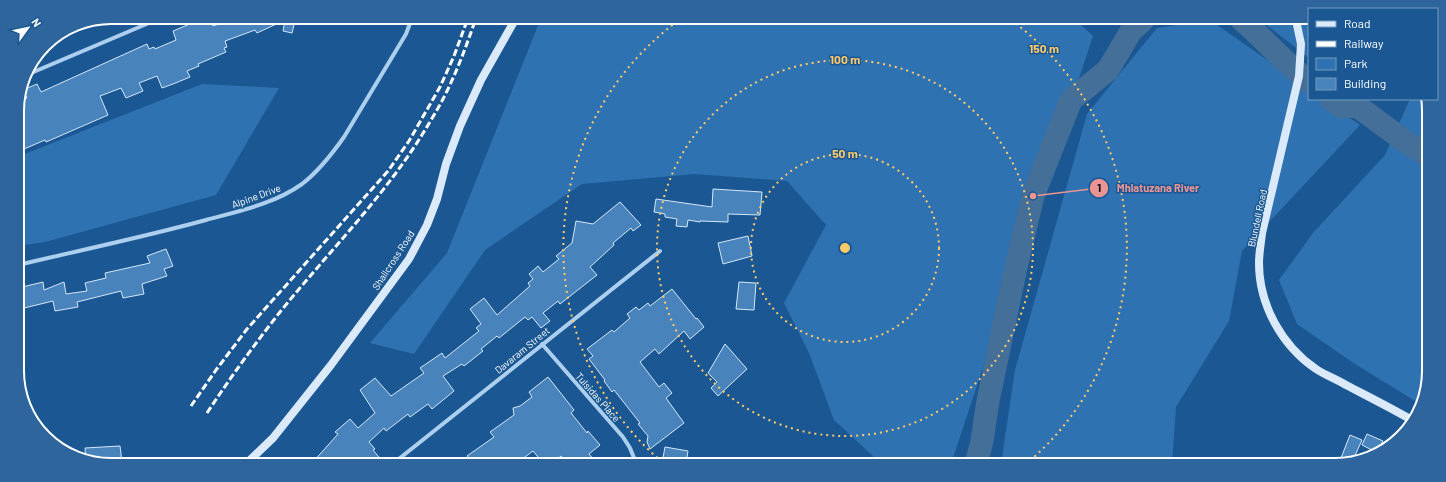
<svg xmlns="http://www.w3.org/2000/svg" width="1446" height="482" font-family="Barlow,sans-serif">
<rect width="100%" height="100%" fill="#1b5893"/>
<g fill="#2e72b1">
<polygon points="541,18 1076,20 1093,36 951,464 875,464 873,456 834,420 809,353 784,303 826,225 787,181 695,174 582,184 485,250 414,354 370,343 447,253"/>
<polygon points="1210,20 1309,89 1309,99 1323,99 1360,125 1242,251 1229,321 1176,407 1172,464 1001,464 1015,370 1087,114 1157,28"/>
<polygon points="1260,20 1309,20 1309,58"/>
<polygon points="202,84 279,88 216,195 45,242 18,246 17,157"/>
<polygon points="1410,99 1427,99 1426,396 1420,404 1355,364 1297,324 1279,280 1313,233 1385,155"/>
</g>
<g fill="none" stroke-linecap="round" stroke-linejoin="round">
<polyline stroke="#9fcbf1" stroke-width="4" points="1119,20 1131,31"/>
<g stroke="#446f99" stroke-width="23">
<path d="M1242,20C1265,40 1285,63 1309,82"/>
<polyline points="1331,99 1342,107 1357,106 1406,142 1427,155"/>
<polyline points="976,464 982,441 988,401 1016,267 1033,196 1071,100 1108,70 1131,31 1143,20"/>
</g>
</g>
<g fill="#4983bc" stroke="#d3e7fa">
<polygon points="198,17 204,20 209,18 213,26 236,18 238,23 252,17 296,17 292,33 283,31 285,20 257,33 255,30 225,41 227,47 224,48 226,52 198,64 199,66 187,71 190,77 173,84 162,88 157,76 139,83 143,91 126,98 121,88 100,96 108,115 46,142 45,140 24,149 18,134 23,131 17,118 17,105 18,102 27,98 23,90 37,84 41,92 147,44 149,49 154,47 155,49 176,40 173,31 197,21"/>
<polygon points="713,189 762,192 760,215 728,214 728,222 700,221 700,222 688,220 687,227 676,226 677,219 665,217 665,214 654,212 656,199 712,207"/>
<polygon points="620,202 641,225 633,231 631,228 613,243 614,245 590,267 597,275 560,304 558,301 543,313 550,321 541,328 532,317 528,320 525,317 499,338 497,336 481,349 483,351 464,366 462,364 443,376 454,391 432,409 428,404 410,417 408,414 386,431 384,428 369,442 375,449 373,450 383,462 313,462 338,434 335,432 350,419 358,428 375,413 360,390 375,378 391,396 424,373 420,368 442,353 445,358 479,331 476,328 481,324 470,309 484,298 497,315 530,286 528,283 533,279 529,274 538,266 543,272 559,259 556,256 572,243 576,221 593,224"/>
<polygon points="748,236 752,256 723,264 718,243"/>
<polygon points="166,249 173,266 164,269 167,276 142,284 144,294 123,298 121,291 77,302 78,307 55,311 53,301 20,309 18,300 18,288 43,282 44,290 64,282 66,294 87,291 85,283 106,278 105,273 150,263 147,256"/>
<polygon points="739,282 756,283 754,310 736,309"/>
<polygon points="672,289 696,319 697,318 704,327 690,339 684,331 659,354 655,349 640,362 659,387 664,383 672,393 666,398 684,423 650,449 647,442 648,436 638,424 640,423 614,390 612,392 604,381 605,380 589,359 593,356 587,349 612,330 614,332 630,318 627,314 636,307 639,310 648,303 650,306"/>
<polygon points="725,344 747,369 718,396 711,388 717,382 708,373"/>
<polygon points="548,377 574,410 571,413 587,433 588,431 600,445 589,454 597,463 566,463 561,456 552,463 543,463 533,451 517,463 473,463 467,456 494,437 490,432 514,415 513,408 520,406 532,397 529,392"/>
<polygon points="1367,434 1383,441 1378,451 1376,452 1362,445"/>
<polygon points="1350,435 1362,440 1353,460 1350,462 1341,458"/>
<polygon points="120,446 122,462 86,462 85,448"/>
<polygon points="665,447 688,451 686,463 662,463"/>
</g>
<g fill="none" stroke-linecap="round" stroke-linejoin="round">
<g stroke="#accfef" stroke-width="4">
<polyline points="24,76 163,17"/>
<path d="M18,265C81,250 144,237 206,220C239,211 274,204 302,184C319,171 332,154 344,137L406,34L412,18"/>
<polyline points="542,344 623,437 630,448 636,463"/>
<polyline points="395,462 660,251"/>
</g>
<g stroke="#daeafb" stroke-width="8">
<path d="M1296,20L1301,44L1299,76L1262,233C1261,243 1259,253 1259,263C1259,305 1282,346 1316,369C1325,375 1336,379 1346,385C1367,396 1389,407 1410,419"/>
<polyline points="248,462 273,438 331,365 409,259 427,225 437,199 446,164 460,126 481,80 516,18"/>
</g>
<g stroke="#fff" stroke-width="3" stroke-dasharray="7 3" stroke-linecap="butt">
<polyline points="191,406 216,370 247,329 388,171 409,141 440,87 454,56 468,18"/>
<path d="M207,413C230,378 254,345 280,312C331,249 390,191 431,120C451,88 464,53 476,18"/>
</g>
</g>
<g fill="none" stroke="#ffca6a" stroke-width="2" stroke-dasharray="2 4">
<circle cx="845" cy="248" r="94"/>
<circle cx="845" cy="248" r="188"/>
<path d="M662 462A282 282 0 0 1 679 20M1011 20A282 282 0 0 1 1026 464"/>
</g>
<g text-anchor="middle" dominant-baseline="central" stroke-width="3" stroke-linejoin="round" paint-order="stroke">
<g font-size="10" fill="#fff" stroke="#1b5893">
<text transform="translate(256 196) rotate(-20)">Alpine Drive</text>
<text transform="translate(1257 218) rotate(-78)">Blundell Road</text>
<text transform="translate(393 260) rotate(-57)">Shallcross Road</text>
<text transform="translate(522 350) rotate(-39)">Davaram Street</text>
<text transform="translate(598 397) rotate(49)">Tulsidas Place</text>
</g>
</g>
<path d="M0 0H1446V482H0ZM111 24H1335A87 87 0 0 1 1422 111V371A87 87 0 0 1 1335 458H111A87 87 0 0 1 24 371V111A87 87 0 0 1 111 24Z" fill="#2d659c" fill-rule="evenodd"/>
<path fill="none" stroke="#fff" stroke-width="2" d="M111 24H1335A87 87 0 0 1 1422 111V371A87 87 0 0 1 1335 458H111A87 87 0 0 1 24 371V111A87 87 0 0 1 111 24Z"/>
<circle cx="845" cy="248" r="6" fill="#ffca6a" stroke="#1b5893" stroke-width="2"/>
<g font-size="12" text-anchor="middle" font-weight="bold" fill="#ffca6a" stroke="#1b5893" stroke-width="3" stroke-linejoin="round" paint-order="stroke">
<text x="1044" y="53">150 m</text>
<text x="845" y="64">100 m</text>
<text x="845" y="158">50 m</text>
</g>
<path fill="none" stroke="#ea9494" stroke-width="1.5" d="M1033 196L1099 188"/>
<g fill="#ea9494" stroke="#1b5893" stroke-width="1.5">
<circle cx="1033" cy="196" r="4"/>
<circle cx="1099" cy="188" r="10"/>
</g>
<g font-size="12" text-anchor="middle" font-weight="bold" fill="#111">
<text x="1099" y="192">1</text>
</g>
<g font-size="11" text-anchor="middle" font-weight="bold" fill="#ea9494" stroke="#1b5893" stroke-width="3" stroke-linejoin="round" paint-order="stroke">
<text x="1158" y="192">Mhlatuzana River</text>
</g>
<rect x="1308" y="8" width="130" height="92" fill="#1b5893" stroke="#769bbe"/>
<rect x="1316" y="21" width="20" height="6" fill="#daeafb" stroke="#769bbe"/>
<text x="1344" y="28" font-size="12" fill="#ffffff">Road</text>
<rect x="1316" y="41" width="20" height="6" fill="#ffffff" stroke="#769bbe"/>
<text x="1344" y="48" font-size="12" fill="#ffffff">Railway</text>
<rect x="1316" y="58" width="20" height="12" fill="#2e72b1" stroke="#769bbe"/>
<text x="1344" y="68" font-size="12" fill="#ffffff">Park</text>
<rect x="1316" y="78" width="20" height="12" fill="#4983bc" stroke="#769bbe"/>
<text x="1344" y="88" font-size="12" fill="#ffffff">Building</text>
<g transform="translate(28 28) rotate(57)" stroke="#1b5893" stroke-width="3" paint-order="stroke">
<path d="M0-3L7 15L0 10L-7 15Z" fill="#ffffff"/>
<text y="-6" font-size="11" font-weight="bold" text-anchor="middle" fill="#ffffff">N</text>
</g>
</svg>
